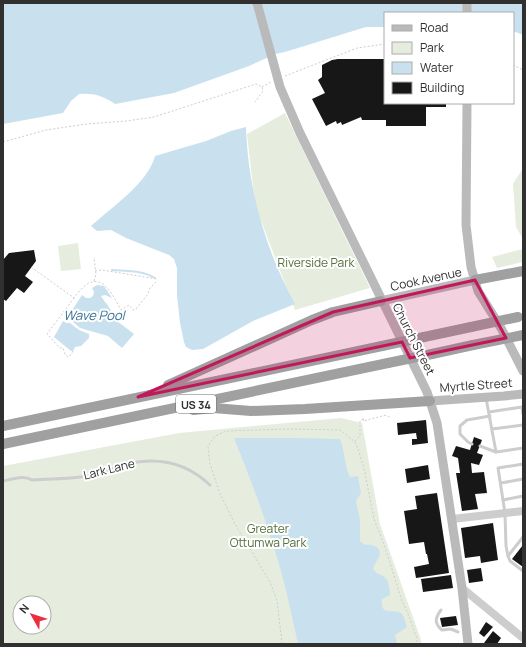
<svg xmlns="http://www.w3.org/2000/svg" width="526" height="647" font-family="Manrope,sans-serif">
<rect width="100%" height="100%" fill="#fff"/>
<g fill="#e6edde" fill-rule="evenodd">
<polygon points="285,113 370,288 295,310 255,205 247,134"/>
<polygon points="523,168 523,239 516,227 513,184"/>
<polygon points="78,243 81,269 61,271 58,246"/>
<polygon points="523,249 523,262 497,268 492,257"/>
<path d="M341,418L362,423L380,524L421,640V644H3V466L179,433ZM20,603H44V627H20Z"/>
</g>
<g fill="#c9e0ee">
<path d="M3,3H523V35L513,31V13H385V27H366L285,52L275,54L249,66L174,93L115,104C104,96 93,93 79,94L71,101L63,113L3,124Z"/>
<path d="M246,127C248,189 265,249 295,304L253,321L203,349L192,350L186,347L184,342L180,323L177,295V268L174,259L169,255L126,238L111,230L97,231L91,226C112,207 148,183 155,156L206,141L231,131Z"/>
<polygon points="97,285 104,286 112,298 105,295 101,296 105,302 107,304 117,321 134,334 122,348 108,336 80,328 72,321 74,316 71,312 82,295 86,298 90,298 93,296 94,292 92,288"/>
<polygon points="63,321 66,323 70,323 79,330 89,334 89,338 81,346 75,347 73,351 71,351 54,337"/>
<path d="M297,438L340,439C345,451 344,465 350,477L358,476L361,493L356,501L360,520V541L365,545C372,544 383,547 379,557C377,561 374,564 373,569C377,574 379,574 383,576C389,579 390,589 390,595L382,599C379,618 396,607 402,614C405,617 405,623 407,627L395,635L397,644H298C294,626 290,608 286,590C273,538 254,488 234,438Z"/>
</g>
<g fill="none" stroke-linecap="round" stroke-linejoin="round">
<path stroke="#c9e0ee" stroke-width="2" d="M112,270C127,271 142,270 155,278"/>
</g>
<g fill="#171717">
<polygon points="338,59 385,59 385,103 446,103 446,107 426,107 426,126 386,126 386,120 362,120 361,117 342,125 341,122 337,124 336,121 326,126 312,99 325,93 318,80 322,77 322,65 332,60"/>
<polygon points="34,250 36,261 25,276 33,282 24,293 17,288 6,301 3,299 3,260 9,253"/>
<polygon points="426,420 428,443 412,445 412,439 417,439 416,433 398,435 397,423"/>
<polygon points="474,437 482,440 477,453 483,455 479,465 471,463 472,473 484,472 487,493 475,494 478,509 462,511 456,473 460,473 458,458 452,456 456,446 470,450"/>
<polygon points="428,465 430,479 407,483 405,469"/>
<polygon points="437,493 449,573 416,578 414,567 429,564 427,554 426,554 424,542 409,544 404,511 417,509 415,496"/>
<polygon points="493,523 498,560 481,563 480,556 465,558 461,528"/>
<polygon points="523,545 523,567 512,559"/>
<polygon points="481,568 483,581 469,583 467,570"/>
<polygon points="451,575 453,588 423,592 421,579"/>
<polygon points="456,616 458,625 442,627 440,618"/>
<polygon points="486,622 493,627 484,637 479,633"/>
<polygon points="493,631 501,638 497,644 485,644 484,643"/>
</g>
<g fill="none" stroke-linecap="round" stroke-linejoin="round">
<g stroke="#cdcdcd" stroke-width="1" stroke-dasharray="2 2" stroke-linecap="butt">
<polyline points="513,65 523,70"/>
<polyline points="285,76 357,48 385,44"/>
<polyline points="262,87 271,82"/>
<polyline points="3,142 46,130 87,124 126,121 154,117 256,84 262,87 263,91 255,102"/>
<path d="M31,267L74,298C97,266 108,286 121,310L129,305L133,310L136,309L148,294L150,288L156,282"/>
<polyline points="95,271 102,270 157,279"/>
<polyline points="94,281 96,274 94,257"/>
<polyline points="73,351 70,356 68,357 65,354 63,348 60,348 47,334 74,298"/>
<polyline points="355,441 360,436 360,421 364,418 363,421 386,415 391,418"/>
<polyline points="282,644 277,600 270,582 235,524 220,494 210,464 208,447 210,443 215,436 226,431 288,429 340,430 355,442 358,449 364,468 374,519 385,547 402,601 409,616 417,639 417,644"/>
</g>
<g stroke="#cdcdcd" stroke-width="3">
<polyline points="486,398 496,452 523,448"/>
<polyline points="489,412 522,407 523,414"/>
<polyline points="492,429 523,425"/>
<polyline points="472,444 468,442 460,434 460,426 467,420 490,416"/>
<polyline points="480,446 496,452"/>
<polyline points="523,464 498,468 505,513 506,546 508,556 510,561 523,571"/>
<path d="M3,481C12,479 24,475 32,480C53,478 76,480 96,474C108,471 119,465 131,463C161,457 188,464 210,485"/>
<polyline points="501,483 523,479"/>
<polyline points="503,500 523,496"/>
<polyline points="508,556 523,537"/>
<path d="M441,610C435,618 434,623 442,630L451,629L458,632"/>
</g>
<g stroke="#cdcdcd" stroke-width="8">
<polyline points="452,519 523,511"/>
<polyline points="462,588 523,638"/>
</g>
<g stroke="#bababa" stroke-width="9">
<polyline points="257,3 280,87 300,133 427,392 437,423 462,588 468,644"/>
<polyline points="467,13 467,3"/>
<polyline points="467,103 466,225 471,267 478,291 501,328 523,371"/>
<polyline points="381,301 475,280"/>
<polyline points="430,401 504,396 523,394"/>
</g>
<g stroke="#a0a0a0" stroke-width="10">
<polyline points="475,280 523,271"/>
<polyline points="424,337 471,327"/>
<polyline points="432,354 473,345"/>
<polyline points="168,385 312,320 333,312 381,301"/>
<polyline points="193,410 213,408 251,411 305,409 430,401"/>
<polyline points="3,426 382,346"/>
<polyline points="3,444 388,363"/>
</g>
<g stroke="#a0a0a0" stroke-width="10">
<polyline points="471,327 518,317"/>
<polyline points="473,345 523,335"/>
<polyline points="382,346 424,337"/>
<polyline points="388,363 432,354"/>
</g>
</g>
<path fill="#c2185b" fill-opacity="0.2" stroke="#c2185b" stroke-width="3" stroke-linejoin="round" d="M475,280L506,338L410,358L402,342L138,397L333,312Z"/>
<g text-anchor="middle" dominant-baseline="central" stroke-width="4" stroke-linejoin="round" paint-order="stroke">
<rect fill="#fff" stroke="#6e6e6e" stroke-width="1" x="176" y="395" width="40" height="18" rx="3"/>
<g font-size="11" font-weight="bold" fill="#303030">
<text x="196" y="404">US 34</text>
</g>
<g font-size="12" fill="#546e3b" stroke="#fff">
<text x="316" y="262">Riverside Park</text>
<text x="268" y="528">Greater<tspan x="268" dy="14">Ottumwa Park</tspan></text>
</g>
<g font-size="12" fill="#303030" stroke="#fff">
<text transform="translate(426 279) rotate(-12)">Cook Avenue</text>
<text transform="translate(414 339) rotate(63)">Church Street</text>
<text transform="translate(476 385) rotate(-4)">Myrtle Street</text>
<text transform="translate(109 469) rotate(-14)">Lark Lane</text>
</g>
<g font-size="13" font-style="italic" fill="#3a7396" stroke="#fff">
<text x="94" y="315">Wave Pool</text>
</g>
</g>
<rect width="526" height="647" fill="none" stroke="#303030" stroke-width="8"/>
<rect x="384" y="12" width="130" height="92" fill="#ffffff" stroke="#acacac"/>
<rect x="392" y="25" width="20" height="6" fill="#bababa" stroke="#acacac"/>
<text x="420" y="32" font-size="12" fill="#303030">Road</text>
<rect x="392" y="42" width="20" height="12" fill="#e6edde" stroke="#acacac"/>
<text x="420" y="52" font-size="12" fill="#303030">Park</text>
<rect x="392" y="62" width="20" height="12" fill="#c9e0ee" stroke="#acacac"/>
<text x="420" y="72" font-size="12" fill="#303030">Water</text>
<rect x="392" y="82" width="20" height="12" fill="#171717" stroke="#acacac"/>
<text x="420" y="92" font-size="12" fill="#303030">Building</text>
<g transform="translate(32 615) rotate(309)"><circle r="19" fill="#ffffff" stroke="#acacac"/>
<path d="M0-3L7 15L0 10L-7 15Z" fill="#eb2e3e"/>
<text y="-6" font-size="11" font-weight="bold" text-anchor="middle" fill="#303030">N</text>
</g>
</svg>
